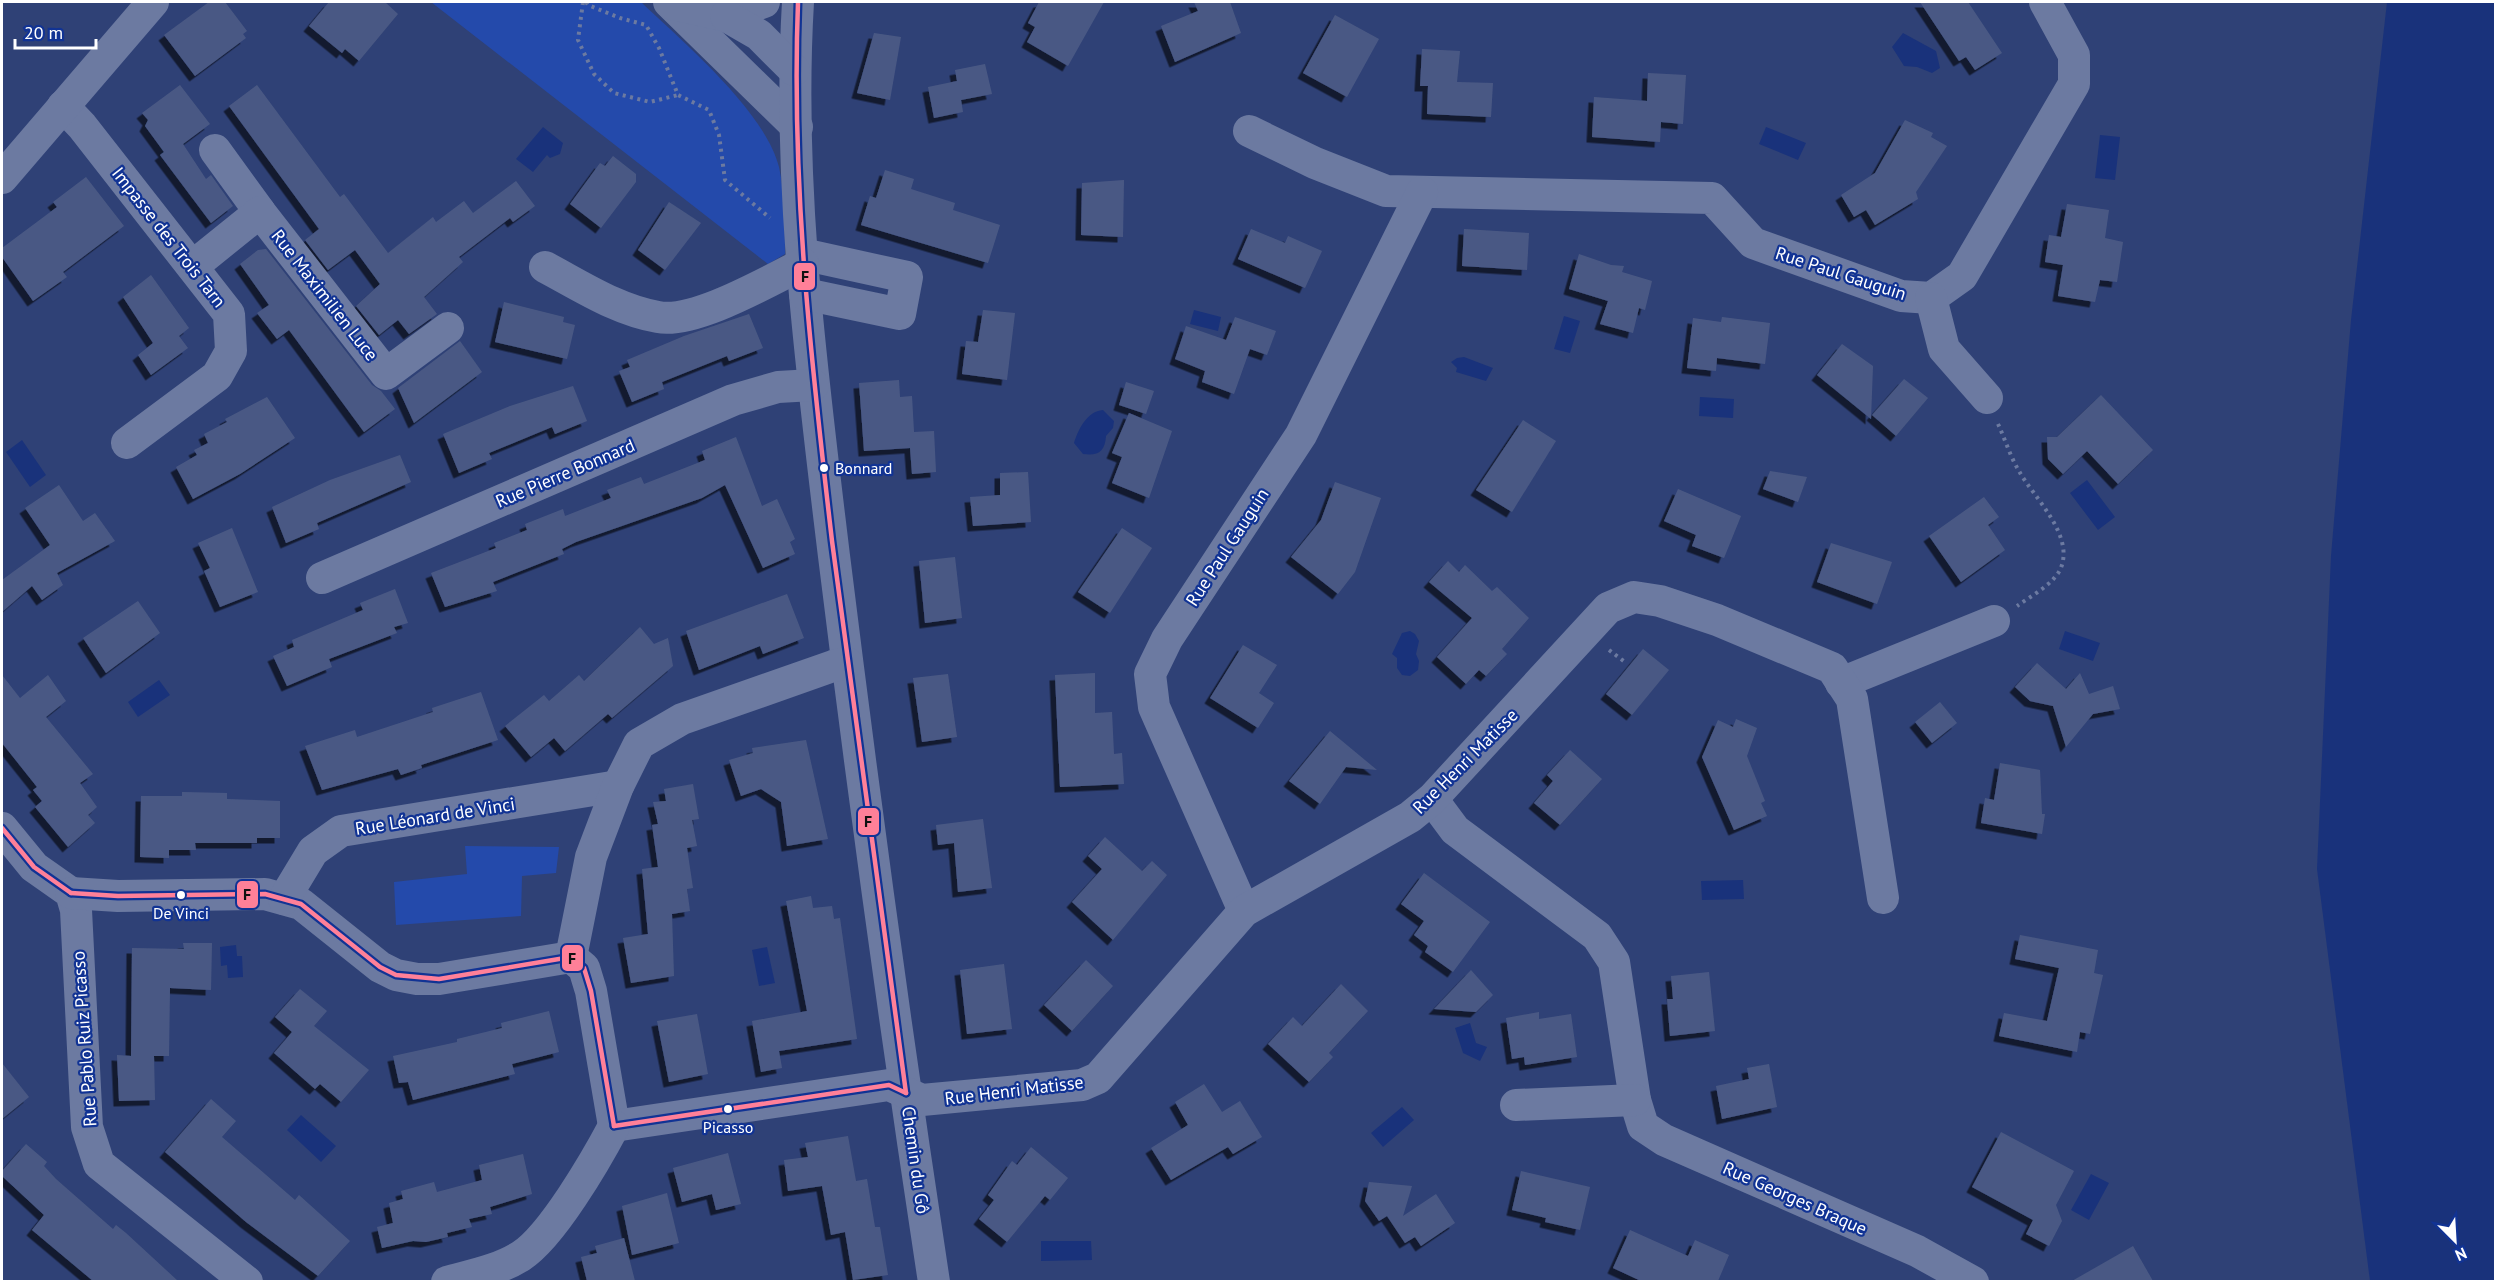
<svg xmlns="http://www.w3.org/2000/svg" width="2497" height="1283" font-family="'PT Sans',sans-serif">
<defs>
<filter id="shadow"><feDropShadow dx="-5.5" dy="5.5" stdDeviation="0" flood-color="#0009"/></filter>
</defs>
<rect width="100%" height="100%" fill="#2f4176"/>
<g fill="#244aab">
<path d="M431,2H641C682,41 765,111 779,167C785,194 785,226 785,254L768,264Z"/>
<polygon points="465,846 559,847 556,873 522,876 521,916 396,925 394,882 467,874"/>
</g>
<g fill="#19327b">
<polygon points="2387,2 2495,2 2495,1281 2370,1281 2317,869 2331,556 2351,320"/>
<polygon points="1903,33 1936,51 1940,68 1932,73 1917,67 1904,66 1892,47"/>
<polygon points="543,127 563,143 560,154 550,158 547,155 533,172 516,159"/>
<polygon points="1766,127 1806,143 1798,160 1759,144"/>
<polygon points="2100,135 2120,137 2115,180 2095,178"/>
<polygon points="1194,310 1221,317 1218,331 1190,324"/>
<polygon points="1564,316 1580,321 1570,353 1554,349"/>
<polygon points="1464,357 1493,368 1486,381 1456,372 1457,368 1451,362 1457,358"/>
<polygon points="1700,397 1734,399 1733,418 1699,416"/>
<path d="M1103,410L1114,421L1113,428L1106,436C1105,452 1098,456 1083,454L1074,443C1078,430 1087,411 1103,410Z"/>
<polygon points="22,440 46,475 30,487 6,452"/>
<polygon points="2087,480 2115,517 2098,530 2070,493"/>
<polygon points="1410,631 1415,634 1419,641 1416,654 1419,661 1418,670 1410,676 1402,675 1397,668 1397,658 1392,654 1402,633"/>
<polygon points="2065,631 2100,643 2093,661 2059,649"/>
<polygon points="159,680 170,695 138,717 128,702"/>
<polygon points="1743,880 1744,899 1702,900 1701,881"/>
<polygon points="236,945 237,956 242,956 243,977 228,978 227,965 221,966 220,947"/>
<polygon points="767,947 775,983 759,986 752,950"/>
<polygon points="1470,1023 1476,1043 1487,1047 1480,1061 1463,1053 1455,1028"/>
<polygon points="1402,1107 1414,1120 1383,1147 1371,1133"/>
<polygon points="301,1115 336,1146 321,1162 287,1130"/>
<polygon points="2091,1174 2109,1183 2089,1220 2071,1210"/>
<polygon points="1041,1241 1091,1241 1092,1260 1041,1261"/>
</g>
<g fill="#4a5984" filter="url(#shadow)">
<polygon points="209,2 225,2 247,31 243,34 246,38 195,76 164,35"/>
<polygon points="329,2 385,2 398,14 359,61 345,49 342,53 309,26"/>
<polygon points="1039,2 1104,2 1068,66 1027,42 1035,27 1028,23"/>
<polygon points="1194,2 1230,2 1241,33 1175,62 1161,26 1198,11"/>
<polygon points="1920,2 1968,2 2002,53 1975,70 1966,57 1959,61"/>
<polygon points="1335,15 1379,39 1347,97 1303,73"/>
<polygon points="874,33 901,37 890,100 857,93"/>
<polygon points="1422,49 1460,51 1457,82 1493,83 1491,117 1427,114 1428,86 1420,86"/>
<polygon points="985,64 992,94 961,100 963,112 934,118 928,87 957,81 955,70"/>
<polygon points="1648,73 1686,75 1683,124 1661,122 1660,142 1592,137 1594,97 1647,101"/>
<polygon points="180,85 210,124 183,144 206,179 211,175 233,206 211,223 160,155 164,152 145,126 148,120 142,113"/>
<polygon points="257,85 340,197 344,194 388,253 433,217 436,222 464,201 473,213 516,181 535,206 513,222 510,218 459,257 463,262 424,297 437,314 409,334 398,320 379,335 356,306 380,284 355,250 328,270 305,240 319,229 229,106"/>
<polygon points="1905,120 1933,133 1931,137 1947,146 1916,192 1918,199 1875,225 1866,210 1854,217 1841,195 1875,173"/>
<polygon points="613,156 636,174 636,182 601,228 570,204 600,163 605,166"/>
<polygon points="885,170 914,179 911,189 955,203 953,210 1000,225 988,263 861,225 870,196 876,198"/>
<polygon points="86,177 124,226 63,272 67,277 33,301 2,257 2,248 57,207 53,202"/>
<polygon points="1124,180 1123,237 1081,235 1082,183"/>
<polygon points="669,202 701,223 665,270 638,250"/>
<polygon points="2067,204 2109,210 2105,238 2123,242 2117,282 2100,280 2095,302 2058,296 2063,265 2045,262 2049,235 2061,237"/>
<polygon points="1251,229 1285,243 1288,236 1322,251 1305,288 1238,259"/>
<polygon points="1464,229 1529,233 1527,270 1462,266"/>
<polygon points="266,249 372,385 381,391 395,409 364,432 289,330 277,339 257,313 269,305 240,264 258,250"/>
<polygon points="1579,254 1611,265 1624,266 1622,272 1652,281 1645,310 1639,308 1633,333 1600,324 1608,301 1569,289"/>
<polygon points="151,275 189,328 179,336 188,348 151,375 138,355 153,343 123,297"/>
<polygon points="504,302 564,317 563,322 575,325 567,359 495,342"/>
<polygon points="983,310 1015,313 1007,380 962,374 966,341 978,342"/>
<polygon points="749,314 763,348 729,361 727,356 662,382 664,389 632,402 619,371 630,367 627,360 684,336"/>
<polygon points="1235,317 1276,331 1267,355 1250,349 1234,394 1202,382 1205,371 1175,359 1186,326 1226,340"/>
<polygon points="1722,317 1770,323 1765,364 1717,358 1716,371 1687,368 1693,318 1721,322"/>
<polygon points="460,341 482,372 414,423 398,388"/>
<polygon points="1842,344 1873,366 1871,419 1817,375"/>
<polygon points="1904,379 1928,398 1896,436 1872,415"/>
<polygon points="899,380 900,397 912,396 914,432 934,431 936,472 912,474 910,448 864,451 859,383"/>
<polygon points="1126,382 1154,391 1146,414 1119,405"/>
<polygon points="573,386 587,421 555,434 552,427 489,453 492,459 459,473 443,434 510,406"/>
<polygon points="2101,395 2153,450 2118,484 2087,451 2063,474 2048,459 2047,437 2057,437"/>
<polygon points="267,397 295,438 240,474 193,499 176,467 197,455 194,450 208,443 204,434 227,422 225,419"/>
<polygon points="1129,413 1172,431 1149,498 1112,483 1122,457 1112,453"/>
<polygon points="1523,420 1556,441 1512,512 1476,490"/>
<polygon points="736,437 762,506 777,499 795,539 790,542 795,554 763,568 725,485 702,498 576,542 562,549 564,554 493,582 497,591 445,607 431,573 496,548 494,543 527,530 525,524 563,509 565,516 611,498 607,490 641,477 644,484 705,460 702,451"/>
<polygon points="400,455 411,482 317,523 319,529 286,543 272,507 330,480"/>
<polygon points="1770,471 1807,477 1798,502 1763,489"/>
<polygon points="1028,472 1031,522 973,526 970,497 1000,495 1000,473"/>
<polygon points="1335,482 1381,498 1355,572 1338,594 1291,557 1321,520"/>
<polygon points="59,485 83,521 95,513 115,541 57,573 63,585 42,600 32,586 2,612 2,580 50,545 25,508"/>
<polygon points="1678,489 1741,516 1724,558 1692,546 1696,535 1664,521"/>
<polygon points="1984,497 1999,517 1988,525 2005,550 1961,582 1929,536"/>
<polygon points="232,528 258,592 220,607 204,571 210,568 198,543"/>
<polygon points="1122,528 1152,548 1110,613 1078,592"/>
<polygon points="1831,543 1892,562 1877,604 1817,582"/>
<polygon points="955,557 962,618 925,623 919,561"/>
<polygon points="1448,561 1459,572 1465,565 1492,591 1497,587 1529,618 1502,649 1507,654 1486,676 1479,670 1466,684 1437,657 1472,618 1429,582"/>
<polygon points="395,589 408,623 394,627 397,633 329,659 332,667 287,686 273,656 294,647 292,640 363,610 360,603"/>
<polygon points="787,594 804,638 763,654 760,646 699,670 686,631"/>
<polygon points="138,601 160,633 106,673 83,638"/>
<polygon points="640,627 654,644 668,638 673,666 612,718 608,714 565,751 554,738 531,757 505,726 544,695 549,701 579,675 584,681"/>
<polygon points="1243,645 1277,665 1259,693 1274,703 1258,728 1210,698"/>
<polygon points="1643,649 1669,670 1632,715 1606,694"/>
<polygon points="2037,663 2066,689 2080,673 2089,694 2113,686 2120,709 2093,714 2066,747 2053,706 2030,701 2015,687"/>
<polygon points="1095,673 1095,713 1112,712 1114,754 1122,753 1124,784 1060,787 1055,675"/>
<polygon points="948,674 957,737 922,742 913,678"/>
<polygon points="2,675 20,698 48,675 66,701 46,717 93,774 80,783 97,807 88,815 95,823 68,847 35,807 42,801 33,790 37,787 2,743"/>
<polygon points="481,692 498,740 421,765 422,768 401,775 398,769 322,790 305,746 355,730 357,737 433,712 432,708"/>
<polygon points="1940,702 1957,723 1932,743 1915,722"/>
<polygon points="1736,719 1757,728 1747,756 1765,801 1761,803 1767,816 1734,830 1702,757 1718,720 1733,727"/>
<polygon points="1330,731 1377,770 1346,767 1320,804 1289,781"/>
<polygon points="806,740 828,839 787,846 781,802 761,789 741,796 729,760 753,753 752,748"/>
<polygon points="1570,750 1602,779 1560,825 1534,803 1553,781 1547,775"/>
<polygon points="2000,763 2040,770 2042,814 2045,814 2042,834 1981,823 1985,798 1994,800"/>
<polygon points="693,784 699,819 692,820 697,846 687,848 693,888 687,889 690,911 672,914 674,976 631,983 623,938 648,934 642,869 658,867 652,825 658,824 653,802 666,801 664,789"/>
<polygon points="182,792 227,793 227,799 280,801 280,838 257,838 257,843 195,843 196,850 169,850 169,858 140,857 141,796 182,796"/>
<polygon points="983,819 992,888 958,892 954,843 938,845 936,825"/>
<polygon points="1105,837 1142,871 1152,861 1167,875 1113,940 1072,902 1102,869 1088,856"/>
<polygon points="1424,873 1490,922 1453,972 1425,952 1428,946 1414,935 1424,921 1401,904"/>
<polygon points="811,896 813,908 832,906 834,919 840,918 857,1039 779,1051 782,1068 761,1072 752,1021 807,1011 786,901"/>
<polygon points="2020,935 2098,950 2094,973 2103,975 2090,1034 2080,1032 2077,1052 1999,1036 2004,1013 2047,1021 2059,968 2015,959"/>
<polygon points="183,943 212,943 211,990 170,988 169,1056 154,1056 155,1100 119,1101 117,1055 131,1056 132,948 184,949"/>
<polygon points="1086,960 1113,986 1072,1031 1044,1005"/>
<polygon points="1004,964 1012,1029 967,1034 960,970"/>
<polygon points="1471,970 1493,995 1476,1012 1434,1009"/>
<polygon points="1709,972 1715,1031 1670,1036 1667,999 1673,999 1671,976"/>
<polygon points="1341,984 1368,1011 1329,1053 1333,1057 1309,1082 1268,1044 1293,1017 1302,1026"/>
<polygon points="300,989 327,1011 314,1026 369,1070 341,1102 320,1084 315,1089 274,1053 292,1032 275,1017"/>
<polygon points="549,1011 559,1052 512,1064 515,1074 413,1100 408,1082 399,1083 393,1056 457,1042 457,1039 502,1028 501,1023"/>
<polygon points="1539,1012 1539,1019 1571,1014 1577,1057 1525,1065 1524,1057 1512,1059 1506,1018"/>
<polygon points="697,1014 708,1074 669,1082 657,1021"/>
<polygon points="2,1063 29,1097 2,1119"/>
<polygon points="1769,1064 1777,1107 1722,1119 1716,1086 1749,1079 1747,1068"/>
<polygon points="1204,1084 1222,1112 1240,1101 1262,1137 1233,1154 1228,1147 1171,1180 1151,1148 1188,1125 1175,1102"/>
<polygon points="211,1099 236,1121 222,1137 295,1200 299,1195 350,1241 318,1276 246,1222 165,1152"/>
<polygon points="2001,1132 2074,1171 2056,1205 2062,1221 2049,1246 2026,1234 2033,1220 1972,1187"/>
<polygon points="848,1136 856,1181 867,1179 875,1227 880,1227 888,1275 853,1280 845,1232 831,1235 822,1186 788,1191 784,1160 808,1157 805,1143"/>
<polygon points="26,1144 47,1162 44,1166 56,1179 113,1229 116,1225 126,1233 178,1281 93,1281 32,1230 44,1215 2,1176 2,1171"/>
<polygon points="1031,1147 1068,1178 1050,1200 1045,1196 1007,1242 979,1219 994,1200 988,1195 1012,1161 1017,1165"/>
<polygon points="728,1153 741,1204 716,1210 712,1194 682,1202 673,1168"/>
<polygon points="523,1154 532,1194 490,1207 492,1214 469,1219 472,1227 447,1233 448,1237 426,1242 413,1241 382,1248 377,1227 393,1223 389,1203 403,1199 401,1191 434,1182 437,1192 482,1180 479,1165"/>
<polygon points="1521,1171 1590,1187 1580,1230 1545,1222 1546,1218 1512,1210"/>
<polygon points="1369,1182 1412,1186 1403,1216 1436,1194 1455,1223 1421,1246 1415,1237 1405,1243 1387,1216 1379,1221 1365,1201"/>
<polygon points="667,1193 679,1243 632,1255 622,1206"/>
<polygon points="1630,1230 1688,1256 1695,1240 1729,1255 1718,1281 1641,1281 1613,1268"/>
<polygon points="624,1238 635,1281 587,1281 581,1257 597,1253 595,1246"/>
<polygon points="2133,1246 2153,1281 2072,1281 2121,1253"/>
</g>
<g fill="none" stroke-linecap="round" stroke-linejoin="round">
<g stroke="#6c7aa1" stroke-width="4" stroke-dasharray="3 4.5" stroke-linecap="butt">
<polyline points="583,2 578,40 594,74 614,93 650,102 678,95"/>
<polyline points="586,2 588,5 620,18 646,25 659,48 678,95 709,110 719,135 725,180 770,218"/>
<path d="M1998,424C2005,439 2010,456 2019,471C2034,498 2076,536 2060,570C2052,585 2031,596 2017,606"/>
<polyline points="1609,650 1625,662"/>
</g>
<g stroke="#6c7aa1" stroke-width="32">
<polyline points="669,2 797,127"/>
<path d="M798,2C787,186 812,373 834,556C864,799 897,1040 934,1282"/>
<polyline points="672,4 726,16 764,2"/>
<polyline points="726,16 759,35 794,70"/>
<polyline points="63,106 82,126 229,314 231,351 217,376 127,443"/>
<polyline points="1249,131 1315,163 1386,191 1712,198 1753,243 1901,296 1931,298 1962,276 2074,84 2074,55 2045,2"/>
<polyline points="215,150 260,212"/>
<polyline points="2,178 153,2"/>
<polyline points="802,254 907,277 900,314 805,294"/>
<polyline points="193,266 260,212 386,374 448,328"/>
<path d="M545,267C581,286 617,310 658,317C695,324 768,281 803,264"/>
<polyline points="1931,298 1944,349 1987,398"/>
<polyline points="322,578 733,400 778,387 813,385"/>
<polyline points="1841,683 1994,621"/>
<polyline points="1432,799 1455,830 1597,936 1614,962 1635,1100 1643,1126 1664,1140 1917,1251 1973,1282"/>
<polyline points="2,828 34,867 71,893 76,910 87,1127 99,1164 247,1282"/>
<polyline points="71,893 118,896 265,894 301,904 380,967 396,975 417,979 439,979 571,957 584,968 591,991 614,1126"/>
<polyline points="284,899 313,851 341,831 618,786"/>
<polyline points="1244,911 1154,707 1150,674 1167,639 1301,435 1422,192"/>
<polyline points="571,957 591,857 618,786 639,744 682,719 833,666 847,663"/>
<polyline points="1516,1105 1635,1100"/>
<polyline points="614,1126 889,1085 922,1100 1082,1085 1098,1078 1244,911 1410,817 1432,799 1608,608 1634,597 1660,601 1717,620 1832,668 1852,699 1883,898"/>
<path d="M447,1282C472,1275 499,1270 521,1256C552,1236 596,1160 614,1126"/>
</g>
<g stroke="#113394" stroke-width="9">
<g id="bus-1">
<path d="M798,2C791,183 811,361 832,541C855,725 880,909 906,1093"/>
<polyline points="2,828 34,867 71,893"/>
<polyline points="71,893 118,896 265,894 301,904 380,967 396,975 439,979 571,957 584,968 591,991 614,1126"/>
<polyline points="614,1126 889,1085 906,1093"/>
</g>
</g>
<use href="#bus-1" stroke="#ff8098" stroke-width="4.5"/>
</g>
<g fill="#fff" stroke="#113394" stroke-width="2">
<circle cx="824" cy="468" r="5"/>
<circle cx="181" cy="895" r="5"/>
<circle cx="728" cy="1109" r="5"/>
</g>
<g text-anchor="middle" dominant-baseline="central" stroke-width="4.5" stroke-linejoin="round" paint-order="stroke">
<g font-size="16" fill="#fff" stroke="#113394">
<text x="835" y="468" text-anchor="start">Bonnard</text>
<text x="181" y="913">De Vinci</text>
<text x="728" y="1127">Picasso</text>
</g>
<g font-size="18" fill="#fff" stroke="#113394">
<text transform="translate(169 237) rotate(52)">Impasse des Trois Tarn</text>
<text transform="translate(1841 273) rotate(18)">Rue Paul Gauguin</text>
<text transform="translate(325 295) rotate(52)">Rue Maximilien Luce</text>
<text transform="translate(565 473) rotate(-23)">Rue Pierre Bonnard</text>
<text transform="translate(1227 547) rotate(-57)">Rue Paul Gauguin</text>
<text transform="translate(1465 761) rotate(-45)">Rue Henri Matisse</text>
<text transform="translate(435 816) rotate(-9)">Rue Léonard de Vinci</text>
<text transform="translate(84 1039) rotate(-94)">Rue Pablo Ruiz Picasso</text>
<text transform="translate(1014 1090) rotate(-7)">Rue Henri Matisse</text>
<text transform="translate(916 1160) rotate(82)">Chemin du Gô</text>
<text transform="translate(1795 1198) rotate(24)">Rue Georges Braque</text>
</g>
</g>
<g stroke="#113394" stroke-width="2">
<rect x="793" y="262" width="23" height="29" rx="6" fill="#ff8098"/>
<rect x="857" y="807" width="23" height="29" rx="6" fill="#ff8098"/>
<rect x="236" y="880" width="23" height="29" rx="6" fill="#ff8098"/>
<rect x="561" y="944" width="23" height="28" rx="6" fill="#ff8098"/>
</g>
<g font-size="16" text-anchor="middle" font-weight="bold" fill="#111">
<text x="805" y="282">F</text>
<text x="868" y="827">F</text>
<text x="247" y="900">F</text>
<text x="572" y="964">F</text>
</g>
<rect width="2497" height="1283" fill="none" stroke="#ffffff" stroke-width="6"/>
<g transform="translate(2455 1241) rotate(156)" stroke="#113394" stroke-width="4.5" paint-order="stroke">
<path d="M0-4.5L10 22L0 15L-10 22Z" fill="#ffffff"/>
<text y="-9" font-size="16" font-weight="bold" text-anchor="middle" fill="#ffffff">N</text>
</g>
<path d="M15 39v9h81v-9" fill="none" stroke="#ffffff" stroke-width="3"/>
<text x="24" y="39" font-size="18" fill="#ffffff" stroke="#113394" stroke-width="4.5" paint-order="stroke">20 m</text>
</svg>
